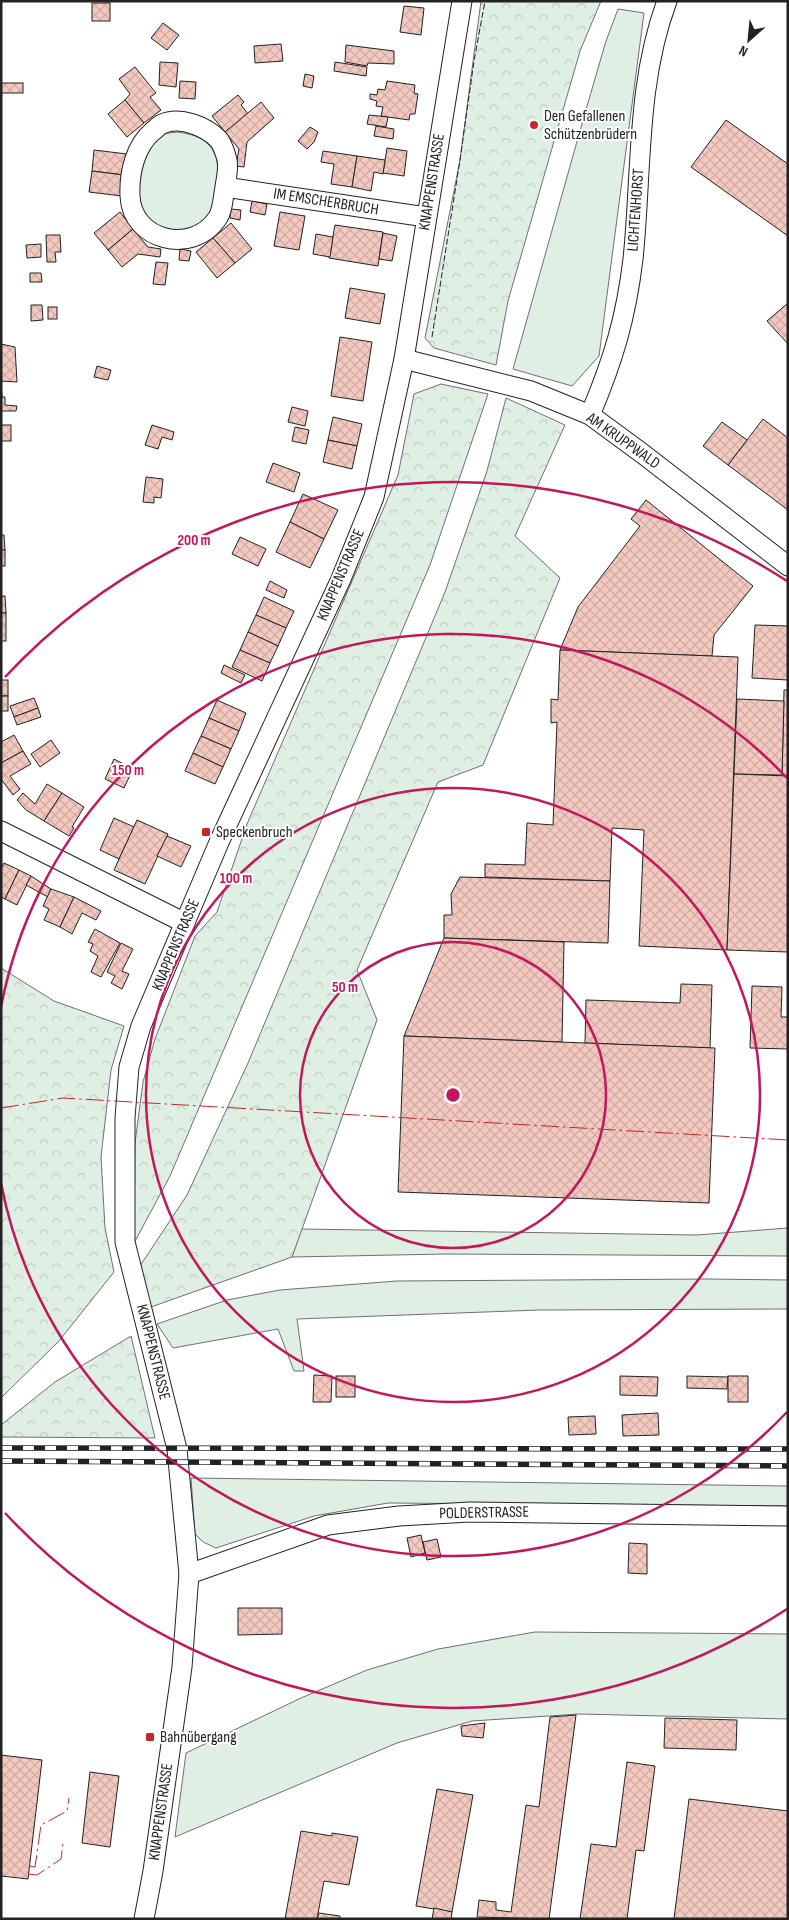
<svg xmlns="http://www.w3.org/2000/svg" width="789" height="1920" font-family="'Sofia Sans Condensed',sans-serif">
<defs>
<pattern id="forest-crowns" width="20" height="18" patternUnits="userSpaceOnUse" patternTransform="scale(1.25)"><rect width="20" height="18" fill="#e0efe3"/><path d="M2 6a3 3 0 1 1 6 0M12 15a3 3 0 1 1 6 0" fill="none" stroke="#c0cdc2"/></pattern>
<pattern id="building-cross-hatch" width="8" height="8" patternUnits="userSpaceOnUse" patternTransform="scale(1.25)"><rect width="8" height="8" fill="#f3c9c0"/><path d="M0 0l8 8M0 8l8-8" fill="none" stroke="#d0aca5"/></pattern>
</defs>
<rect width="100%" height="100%" fill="#fff"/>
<g fill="#e0efe3" stroke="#6f6f6f">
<polygon points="618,9 644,13 599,356 572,386 513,369 585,113 606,41"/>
<path d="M178,132C189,134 201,136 209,145C212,148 217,157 217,161C219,176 215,210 205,220C199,226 189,230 181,231C167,233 149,225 141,213C133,199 140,155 150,143C158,134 167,133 178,132Z"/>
<polygon points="788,1228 788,1256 446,1254 292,1257 301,1229 697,1235"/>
<polygon points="709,1279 788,1280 788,1309 539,1310 297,1319 304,1371 294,1371 278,1329 173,1348 157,1324 227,1300 280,1290 397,1281"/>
<polygon points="191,1478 788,1486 788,1506 388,1503 314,1516 216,1548 203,1542 195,1534"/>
<polygon points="535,1632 788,1634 788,1719 579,1714 472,1721 397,1743 175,1837 186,1753 301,1698 367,1670 438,1649"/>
</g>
<g fill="url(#forest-crowns)" stroke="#6f6f6f">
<polygon points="481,1 601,1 580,51 508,301 496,365 434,348 425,338 460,160"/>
<polygon points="441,384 488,394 430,565 170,1176 134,1243 135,1143 143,1082 155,1039 195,936 217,912 247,824 398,475 414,394"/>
<polygon points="506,398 565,425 515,536 560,578 483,765 438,782 357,970 377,1020 292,1257 151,1307 138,1269 187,1195 248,1063 445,592 487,471"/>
<polygon points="1,968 54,1001 124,1026 111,1070 101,1157 105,1228 114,1272 59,1341 1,1398"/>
<polygon points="131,1336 155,1438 1,1437 1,1425 55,1382"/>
</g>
<g fill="url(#building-cross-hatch)" stroke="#222">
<rect x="92" y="3" width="18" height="18"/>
<polygon points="404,6 424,8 421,35 400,32"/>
<polygon points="163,23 179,35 167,50 151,38"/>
<polygon points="281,44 283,61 255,63 254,46"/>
<polygon points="346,45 394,51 394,64 368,63 367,66 345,62"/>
<polygon points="160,62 178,63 176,87 159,85"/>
<polygon points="335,62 367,67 366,76 334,71"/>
<polygon points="135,67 156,93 150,97 161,110 144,123 125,100 130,94 119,79"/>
<polygon points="305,74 314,76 312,88 303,86"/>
<polygon points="180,81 196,82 195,99 179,98"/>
<polygon points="387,81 415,85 414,93 418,94 415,114 410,114 409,120 381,116 383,107 376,106 377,101 370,99 370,94 377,95 378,89 385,90"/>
<rect x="1" y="83" width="22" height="10"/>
<polygon points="238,95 244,102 241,105 248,114 225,132 212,116"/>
<polygon points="125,100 144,123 127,137 108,114"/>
<polygon points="261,102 274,118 247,142 244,167 236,166 239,149 225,132"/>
<polygon points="369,115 388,117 386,127 367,124"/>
<polygon points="726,120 788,164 788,236 691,167"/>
<polygon points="376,126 394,129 393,139 374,136"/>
<polygon points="310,127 318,132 314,142 307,149 298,141"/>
<polygon points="387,148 407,151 404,176 383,173"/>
<polygon points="94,150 127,154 124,175 92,171"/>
<polygon points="323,151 357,156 352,187 331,184 334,164 321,162"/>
<polygon points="357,156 385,160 383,174 374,172 371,191 352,187"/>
<polygon points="92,171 124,175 122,196 89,192"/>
<polygon points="252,201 267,204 265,215 250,212"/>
<polygon points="231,209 241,210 240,220 230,218"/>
<polygon points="120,212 133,229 108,250 94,233"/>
<polygon points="280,212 305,216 299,250 274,246"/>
<polygon points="231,223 252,249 235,263 213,238"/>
<polygon points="335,225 383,232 378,266 329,258"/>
<polygon points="133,229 148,247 161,249 160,257 138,254 122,267 108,250"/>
<polygon points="383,233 397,236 392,261 379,259"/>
<polygon points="316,234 333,237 330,257 313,254"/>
<polygon points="46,235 60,235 61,252 55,252 56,262 47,262"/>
<polygon points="213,238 235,263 217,278 196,252"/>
<polygon points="41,244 41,257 27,258 26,245"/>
<polygon points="180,249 191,251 189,261 179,260"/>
<polygon points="156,262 168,263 165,285 153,284"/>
<polygon points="30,273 41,273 42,282 30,282"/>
<polygon points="350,288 385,294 380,324 345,318"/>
<polygon points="788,303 788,344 767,321"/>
<polygon points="31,305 42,305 43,320 31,321"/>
<rect x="48" y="307" width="9" height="12"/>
<polygon points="340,337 372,342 363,401 331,396"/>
<polygon points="1,344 15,347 17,382 1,381"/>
<polygon points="97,366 111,370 108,380 94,377"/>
<polygon points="1,381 2,397 5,397 5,405 17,406 16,411 1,411"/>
<polygon points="292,407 308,411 305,426 288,422"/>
<polygon points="333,417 362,424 357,446 328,440"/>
<polygon points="763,419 788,438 788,510 728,465"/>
<polygon points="722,422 747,440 728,465 703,446"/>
<rect x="1" y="425" width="10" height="16"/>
<polygon points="152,425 174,432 172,440 162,437 158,449 145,445"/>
<polygon points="295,427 309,430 306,444 292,441"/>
<polygon points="328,440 357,446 352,469 323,462"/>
<polygon points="273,463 300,473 294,492 266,482"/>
<polygon points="146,477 163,479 161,498 154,497 154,503 143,502"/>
<polygon points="303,494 338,510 324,539 290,522"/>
<polygon points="646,500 753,586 714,635 712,656 560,650 578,607 640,526 631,519"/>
<polygon points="290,522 324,539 310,568 276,552"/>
<polygon points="1,535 4,535 5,550 1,550"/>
<polygon points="240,537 266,549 258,566 232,554"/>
<rect x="1" y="550" width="4" height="16"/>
<polygon points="270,581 287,590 284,598 266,590"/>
<polygon points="1,596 5,596 6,613 1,613"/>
<polygon points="264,597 294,611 286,628 256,615"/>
<rect x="1" y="613" width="5" height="28"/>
<polygon points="256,615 286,628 278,646 248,632"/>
<polygon points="755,625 788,626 788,680 752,678"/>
<polygon points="248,632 278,646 270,663 240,650"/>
<polygon points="240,650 270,663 262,681 232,667"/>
<polygon points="560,650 738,657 727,950 639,946 644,830 612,828 610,881 485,877 485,864 525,865 527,823 553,825 557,722 551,723 551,699 558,700"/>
<polygon points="224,665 245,675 241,683 221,673"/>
<rect x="1" y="680" width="7" height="16"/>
<polygon points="784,690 788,690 788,776 782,775"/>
<rect x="1" y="696" width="7" height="15"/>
<polygon points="34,698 38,708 14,717 10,706"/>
<polygon points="737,699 784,701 782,775 734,774"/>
<polygon points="217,700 246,713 239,731 209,718"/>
<polygon points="38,708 41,717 17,725 14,717"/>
<polygon points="209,718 239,731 231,749 201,736"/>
<polygon points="14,735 23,751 1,763 1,742"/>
<polygon points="201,736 231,749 223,767 193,753"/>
<polygon points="51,740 60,753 40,767 31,754"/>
<polygon points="23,751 31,764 10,776 20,789 13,795 1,779 1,763"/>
<polygon points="193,753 223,767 215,784 185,771"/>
<polygon points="114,759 133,769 124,788 105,779"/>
<polygon points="734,774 788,776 788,952 727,950"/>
<polygon points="47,784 62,793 44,821 26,810 17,800 23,793 35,804"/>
<polygon points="62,793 84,807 72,827 74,828 69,836 44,821"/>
<polygon points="114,818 134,827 119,859 100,850"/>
<polygon points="137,820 168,834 145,884 114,870"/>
<polygon points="167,836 191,846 181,867 157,856"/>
<polygon points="4,863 19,870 5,899 1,897 1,869"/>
<polygon points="19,870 31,876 17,905 5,899"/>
<polygon points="31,876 51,889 48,897 26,885"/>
<polygon points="460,877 610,881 608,943 444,938 444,915 452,915 451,894"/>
<polygon points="51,889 74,897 60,927 44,920 49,909 43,906"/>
<polygon points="74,897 101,911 96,920 82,913 72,934 60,927"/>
<polygon points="95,929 120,943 101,977 91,972 98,956 90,951 93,944 88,942"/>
<polygon points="444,938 564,942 562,1042 404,1036"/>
<polygon points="121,943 133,949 122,971 129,974 122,989 111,983 115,976 107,972"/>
<polygon points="681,984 712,985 710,1048 585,1043 586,1000 680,1003"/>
<polygon points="752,986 782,987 781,1017 788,1017 788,1049 750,1048"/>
<polygon points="404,1036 715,1048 709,1203 398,1192"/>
<polygon points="314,1375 332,1376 331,1402 313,1402"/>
<rect x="336" y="1376" width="19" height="21"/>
<polygon points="620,1376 658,1377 657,1396 620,1395"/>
<polygon points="687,1376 728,1377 727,1389 687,1388"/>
<rect x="728" y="1376" width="20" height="26"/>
<polygon points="658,1413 659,1435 623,1436 622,1415"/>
<polygon points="595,1416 596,1434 569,1435 568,1417"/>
<polygon points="421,1535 425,1553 411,1557 407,1538"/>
<polygon points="437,1539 441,1557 427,1560 423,1542"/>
<polygon points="629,1543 647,1544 647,1574 628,1573"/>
<polygon points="238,1608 282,1608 282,1634 238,1635"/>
<polygon points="576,1715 549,1919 477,1917 479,1900 496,1902 496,1910 511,1912 526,1805 539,1807 550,1717"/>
<polygon points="665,1718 737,1720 736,1750 664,1748"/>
<polygon points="485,1723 483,1738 462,1736 461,1726"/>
<polygon points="1,1755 42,1760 28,1879 1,1876"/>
<polygon points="627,1762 655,1766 644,1851 636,1850 627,1919 580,1919 591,1844 616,1847"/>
<polygon points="90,1772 119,1776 110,1847 82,1843"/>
<polygon points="437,1789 473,1795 452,1912 416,1906"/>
<polygon points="689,1799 788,1811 788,1919 674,1919"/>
<polygon points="301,1831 332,1836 332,1833 358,1837 349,1885 324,1881 317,1919 285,1919"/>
<polygon points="434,1908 452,1912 451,1919 432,1919"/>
<polygon points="319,1913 340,1916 340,1919 317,1919"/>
</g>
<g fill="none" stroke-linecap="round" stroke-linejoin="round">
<g stroke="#222" stroke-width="21">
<g id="street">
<path d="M225,187C226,179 229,168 227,160C226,155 222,143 218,139C205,126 180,116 162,124C159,125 156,129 153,131C135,146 129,173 130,196C132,241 192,255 217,219C223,211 223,197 225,187L426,217"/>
<polyline points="404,359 531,391 590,415 643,454 788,566"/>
<path d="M590,415C613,361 626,318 633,259C642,173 636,84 667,1"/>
<polyline points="1,831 185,923"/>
<polyline points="189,1574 328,1525 399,1516 470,1512 788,1516"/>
<polyline points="144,1919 153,1871 182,1667 189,1574 177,1449 125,1242 125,1118 129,1067 141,1026 220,840 341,579 374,497 404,359 462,1"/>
</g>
</g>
<use href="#street" stroke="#fff" stroke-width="19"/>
<g stroke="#222" stroke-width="5.5">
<g id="rail">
<polyline points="1,1448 788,1449"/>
<polyline points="1,1461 788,1466"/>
</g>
</g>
<use href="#rail" stroke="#fff" stroke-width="4" stroke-dasharray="11" stroke-linecap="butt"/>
<polyline stroke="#222" stroke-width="1" stroke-dasharray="6 2.5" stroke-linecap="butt" points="432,337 460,160 474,61 485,1"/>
<g stroke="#c62828" stroke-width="1" stroke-dasharray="18 4 2.5 4" stroke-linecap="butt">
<polyline points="1,1108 63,1098 788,1140"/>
<polyline points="29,1866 35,1867 41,1825 67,1811 69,1798"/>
<polyline points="28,1874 37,1875 61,1859 63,1843"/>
</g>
</g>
<g fill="none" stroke="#c2185b" stroke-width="2.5">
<circle cx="453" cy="1095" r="153"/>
<circle cx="453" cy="1095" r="307"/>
<path d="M787 1412A460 460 0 0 1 1 1183M1 1007A460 460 0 0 1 787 778"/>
<path d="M787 1609A613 613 0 0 1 5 1513M5 677A613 613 0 0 1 787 581"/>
</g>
<g fill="#c62828" stroke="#fff" stroke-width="2">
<circle cx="534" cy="125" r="5"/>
<rect x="201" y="827" width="10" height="10" rx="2.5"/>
<rect x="145" y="1732" width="10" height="10" rx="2.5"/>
</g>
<g text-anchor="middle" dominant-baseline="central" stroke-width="4" stroke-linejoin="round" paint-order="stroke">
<g font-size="16" fill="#222" stroke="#fff" text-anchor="start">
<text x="544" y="116">Den Gefallenen<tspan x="544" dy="18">Schützenbrüdern</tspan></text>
<text x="216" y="832">Speckenbruch</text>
<text x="160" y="1737">Bahnübergang</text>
</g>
<g font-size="16" fill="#222" stroke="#fff">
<text transform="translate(432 182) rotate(-81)">KNAPPENSTRASSE</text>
<text transform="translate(326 202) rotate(9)">IM EMSCHERBRUCH</text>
<text transform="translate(636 210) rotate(-86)">LICHTENHORST</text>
<text transform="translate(623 441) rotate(35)">AM KRUPPWALD</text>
<text transform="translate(341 575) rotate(-67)">KNAPPENSTRASSE</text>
<text transform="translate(176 945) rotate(-67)">KNAPPENSTRASSE</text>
<text transform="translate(153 1352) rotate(76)">KNAPPENSTRASSE</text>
<text transform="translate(484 1513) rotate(-1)">POLDERSTRASSE</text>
<text transform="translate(161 1812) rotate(-82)">KNAPPENSTRASSE</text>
</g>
</g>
<circle cx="453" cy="1095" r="8" fill="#c2185b" stroke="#fff" stroke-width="2.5"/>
<g font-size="15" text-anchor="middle" font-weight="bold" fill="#c2185b" stroke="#fff" stroke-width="4" stroke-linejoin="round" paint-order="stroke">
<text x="194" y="545">200 m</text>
<text x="128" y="775">150 m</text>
<text x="236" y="883">100 m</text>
<text x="345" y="992">50 m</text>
</g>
<rect width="789" height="1920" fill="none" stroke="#222222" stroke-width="5"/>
<g transform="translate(749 40) rotate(207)" stroke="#ffffff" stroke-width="4" paint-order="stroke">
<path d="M0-4L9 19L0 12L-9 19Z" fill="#222222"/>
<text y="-8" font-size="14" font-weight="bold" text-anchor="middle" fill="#222222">N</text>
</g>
</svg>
